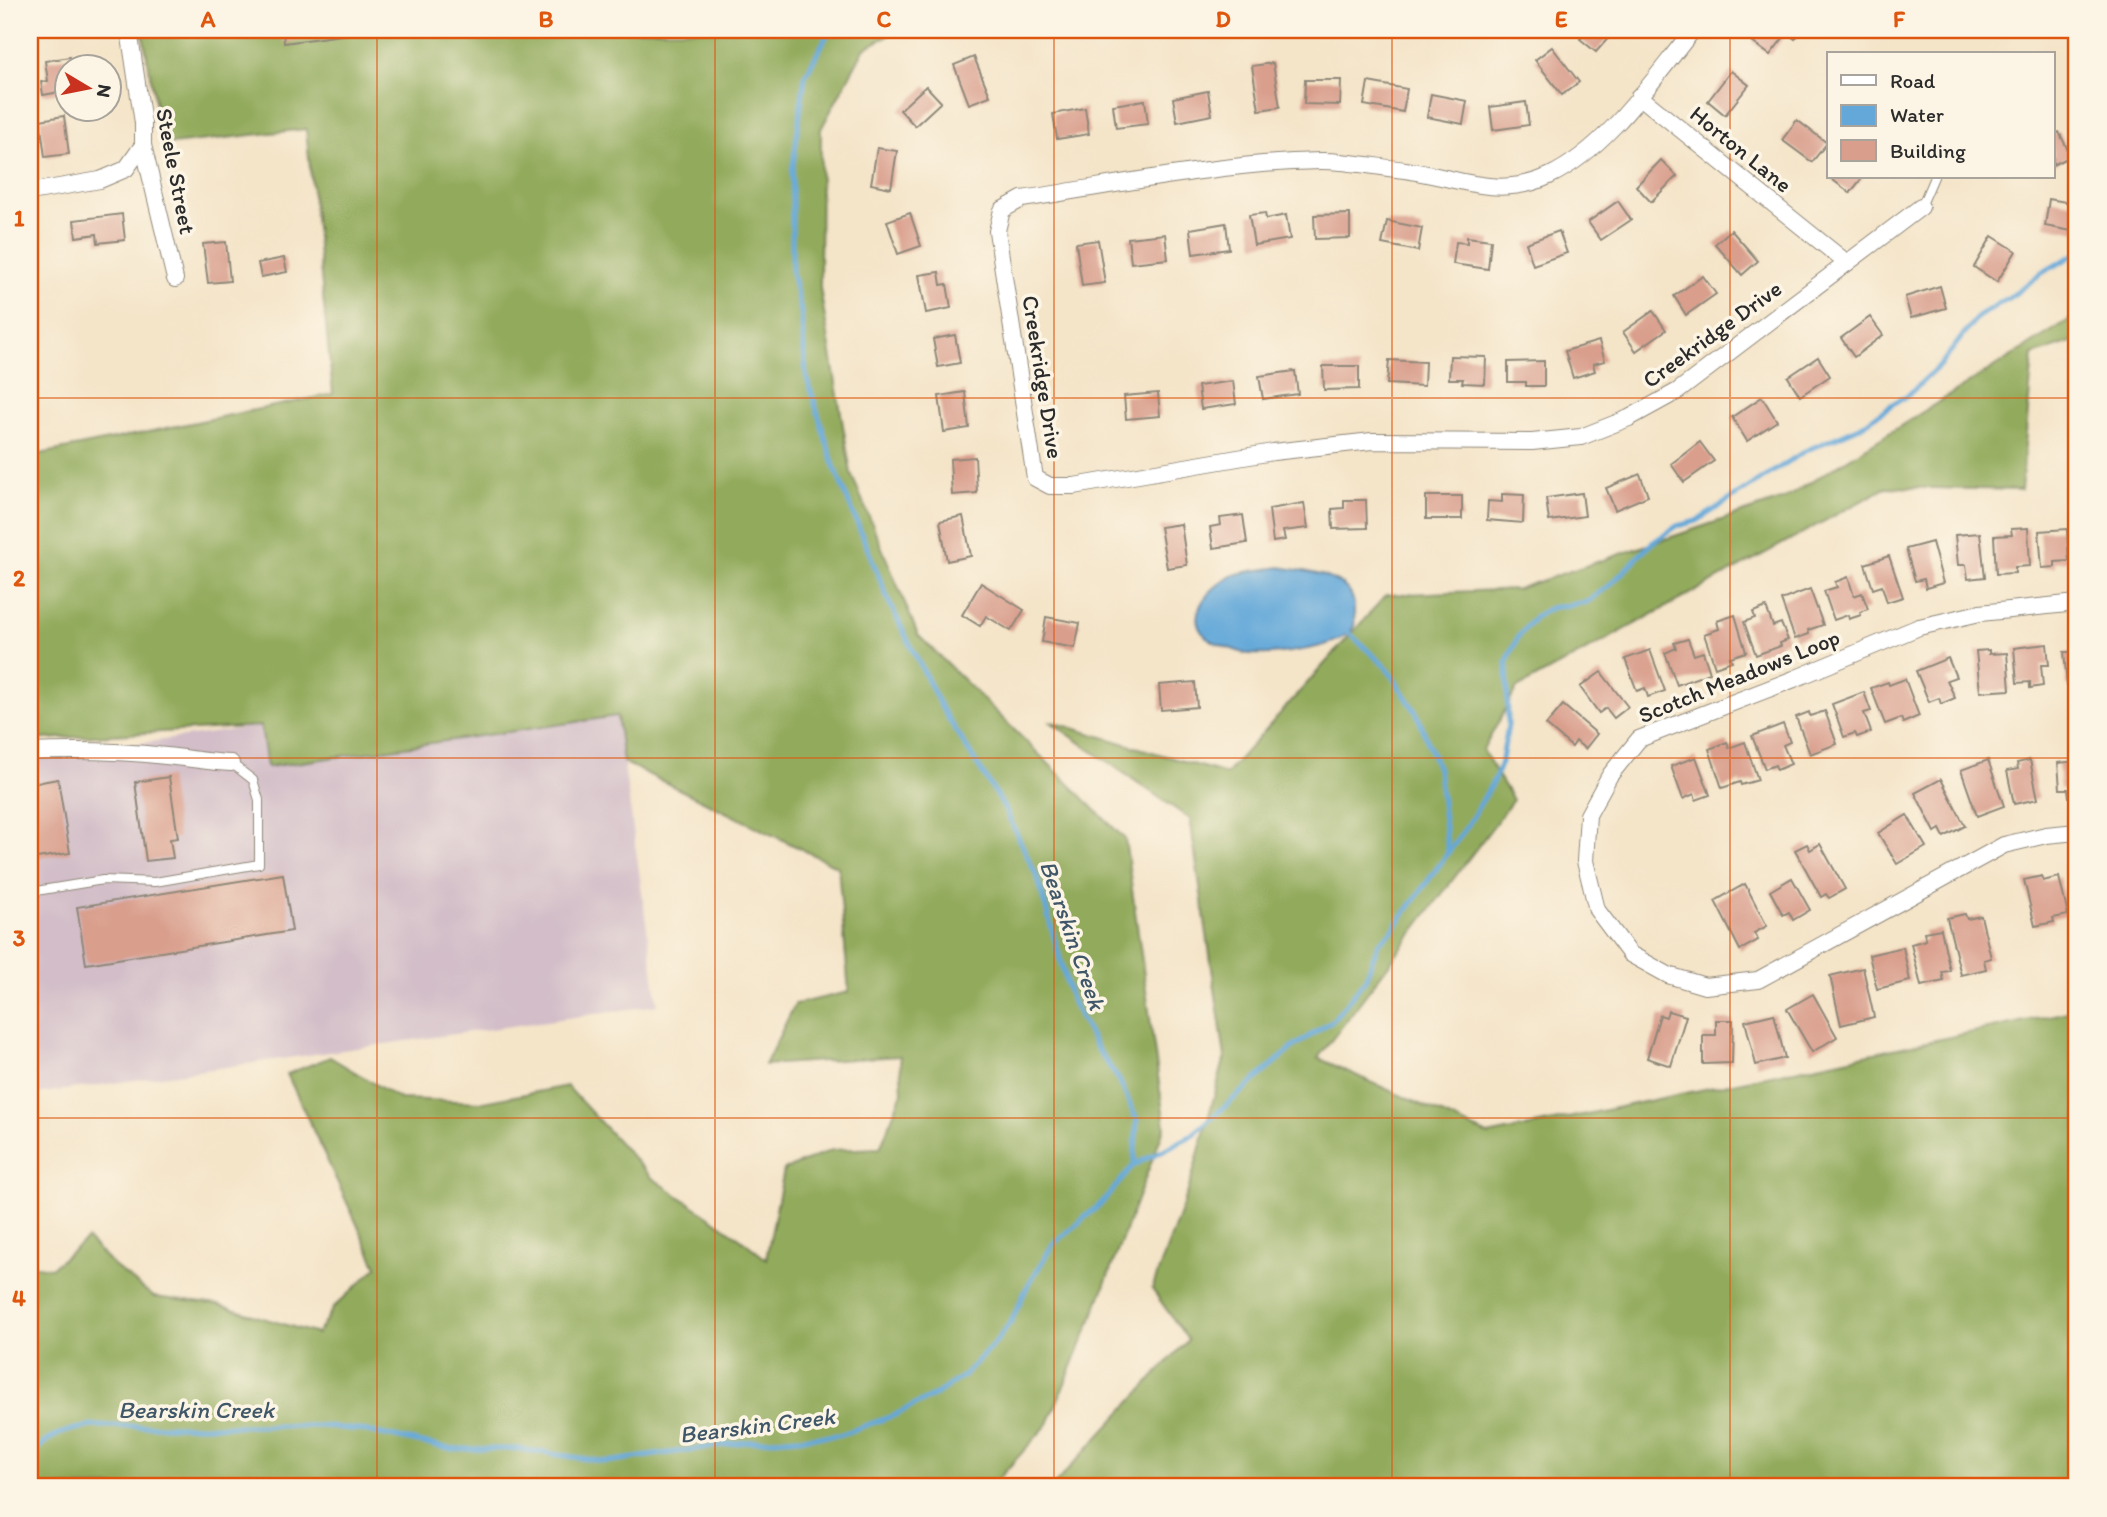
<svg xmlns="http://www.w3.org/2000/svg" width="2107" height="1517" font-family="Itim,sans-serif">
<rect width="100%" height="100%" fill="#fcf5e5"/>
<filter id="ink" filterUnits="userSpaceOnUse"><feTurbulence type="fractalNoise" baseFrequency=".0143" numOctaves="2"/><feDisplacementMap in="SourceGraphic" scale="14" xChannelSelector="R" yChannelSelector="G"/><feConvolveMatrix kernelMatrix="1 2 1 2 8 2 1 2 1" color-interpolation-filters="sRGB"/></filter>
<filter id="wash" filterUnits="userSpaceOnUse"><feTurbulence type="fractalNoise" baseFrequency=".00686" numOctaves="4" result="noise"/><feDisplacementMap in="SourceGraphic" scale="28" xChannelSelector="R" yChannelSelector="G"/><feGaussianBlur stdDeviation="1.57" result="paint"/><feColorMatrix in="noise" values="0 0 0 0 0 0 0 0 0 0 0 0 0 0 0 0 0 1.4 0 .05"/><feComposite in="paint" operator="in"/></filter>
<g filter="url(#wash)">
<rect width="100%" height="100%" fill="#f4e4c8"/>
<polygon fill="#d2bdc8" points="617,716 658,1005 30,1095 30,759 261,726 267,767"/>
<g fill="#92aa5c" stroke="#5e6a44" stroke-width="2">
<polygon points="142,30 898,30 864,49 821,129 820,288 851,473 918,635 1125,839 1165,1126 1091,1321 1048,1424 991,1487 30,1487 30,1265 51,1268 87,1239 114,1266 154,1297 219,1305 317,1334 334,1307 377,1267 287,1074 330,1057 400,1099 483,1102 567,1086 651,1177 736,1235 766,1259 784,1170 832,1150 880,1148 902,1092 900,1056 765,1065 795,1004 849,992 838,867 623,762 617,716 267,767 261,726 30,740 30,456 333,394 306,129 163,145"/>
<polygon points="2077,315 2077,340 2033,355 2021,490 1887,487 1517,688 1483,750 1513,800 1318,1058 1488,1135 2077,1010 2077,1487 1052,1487 1188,1340 1152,1289 1188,1191 1225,1057 1190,819 1049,721 1226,774 1386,595 1517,589 1784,499"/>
</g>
<path fill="#64a8d9" stroke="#486a82" stroke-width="2" d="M1280,567C1295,570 1313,571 1327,577C1344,584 1355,592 1354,610C1354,615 1355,622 1354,626C1346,649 1270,656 1249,654C1241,653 1232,649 1224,646C1180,632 1197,596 1228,578C1241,570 1265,570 1280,567Z"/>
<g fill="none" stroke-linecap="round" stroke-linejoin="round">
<g stroke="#64a8d9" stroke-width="5">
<polyline points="1344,631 1349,633 1387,668 1417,714 1438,769 1448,853"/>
<polyline points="1134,1165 1191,1136 1292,1048 1333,1020 1365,980 1378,944 1392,931 1468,825 1495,778 1502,759 1508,725 1507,661 1518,637 1535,617 1550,608 1587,602 1610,585 1652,543 1677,526 1697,521 1805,451 1860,427 1900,399 1905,398 1941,364 1974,321 1982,314 2016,293 2040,274 2077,253"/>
<path d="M30,1458C46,1435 68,1429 94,1426H323L367,1431L450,1449H519L607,1462L745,1442L839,1435L895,1415L935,1395L964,1375L995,1343L1012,1320L1027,1287L1053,1244L1102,1203L1134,1165L1137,1120L1119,1080L1096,1047L1071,999L1038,879L1004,807L941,707L890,604L834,466L806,375L801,312L792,272V173L805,76L830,30"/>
</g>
</g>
<g id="blocks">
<g fill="#d99e8c">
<polygon points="283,30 371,30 371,31 284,43"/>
<polygon points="1588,30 1620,30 1612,38 1610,36 1596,52 1580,39"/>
<polygon points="1761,30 1798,30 1800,32 1795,39 1787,33 1770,55 1752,42"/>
<polygon points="1552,47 1579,82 1562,95 1535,60"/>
<polygon points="70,57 72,66 66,66 66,91 43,95 41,82 48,81 45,61"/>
<polygon points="974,57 990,96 969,104 954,65"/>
<polygon points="1273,63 1280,107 1259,110 1252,66"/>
<polygon points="1731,71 1749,85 1725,115 1708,101"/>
<polygon points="1305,80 1341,80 1340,105 1304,104"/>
<polygon points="1368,82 1407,89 1403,112 1364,105"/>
<polygon points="926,86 941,102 915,126 900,110"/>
<polygon points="1208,91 1212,115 1177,122 1173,98"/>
<polygon points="1431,94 1467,101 1463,124 1427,117"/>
<polygon points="1145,100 1148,124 1116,128 1113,105"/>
<polygon points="1526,102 1529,125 1493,130 1490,107"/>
<polygon points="1085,108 1089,134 1057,139 1053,114"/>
<polygon points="64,116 69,154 45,157 40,120"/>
<polygon points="1797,120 1827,143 1812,162 1782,140"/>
<polygon points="2059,132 2071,156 2053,165 2053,135"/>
<polygon points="877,148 897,151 891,188 871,184"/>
<polygon points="1661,160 1677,176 1651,202 1636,186"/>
<polygon points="1829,177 1863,177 1850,193"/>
<polygon points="2049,199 2077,204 2077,232 2045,226"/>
<polygon points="1618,201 1631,220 1601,240 1588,222"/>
<polygon points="910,213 921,246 898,254 887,221"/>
<polygon points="1265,213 1266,219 1286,215 1290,239 1254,245 1249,215"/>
<polygon points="122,214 125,240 98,243 97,234 76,237 74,220"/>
<polygon points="1350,214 1350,238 1315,239 1314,215"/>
<polygon points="1387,221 1422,228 1418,251 1382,244"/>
<polygon points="1226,223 1229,249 1193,254 1190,229"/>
<polygon points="1731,230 1758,261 1742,275 1715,244"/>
<polygon points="1559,231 1567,253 1533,265 1526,243"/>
<polygon points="1165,234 1168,259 1131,263 1128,238"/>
<polygon points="1992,236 2016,251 1997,282 1974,267"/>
<polygon points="1467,237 1491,240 1488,269 1453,264 1456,242 1467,243"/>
<polygon points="1098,240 1105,283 1082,286 1076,243"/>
<polygon points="226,242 230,281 208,283 203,244"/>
<polygon points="284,258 287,272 261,277 258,263"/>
<polygon points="939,272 941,285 947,284 951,308 926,313 919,275"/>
<polygon points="1703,276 1716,294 1686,315 1674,296"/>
<polygon points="1940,286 1946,308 1911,318 1905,297"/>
<polygon points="1653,311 1666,330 1636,351 1623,332"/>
<polygon points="1870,317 1883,335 1854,357 1841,338"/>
<polygon points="955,335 960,363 938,367 933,339"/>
<polygon points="1599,341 1605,361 1593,364 1595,371 1573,378 1565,351"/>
<polygon points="1450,356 1486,357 1485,384 1462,383 1463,379 1449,379"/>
<polygon points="1818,357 1830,376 1800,396 1788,377"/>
<polygon points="1389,360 1425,362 1424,386 1387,384"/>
<polygon points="1544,361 1544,386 1526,386 1526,382 1508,382 1508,362"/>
<polygon points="1323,366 1359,366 1359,389 1324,390"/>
<polygon points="1295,371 1298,394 1263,399 1259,376"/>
<polygon points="1233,381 1236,404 1201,409 1198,386"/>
<polygon points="965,392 969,428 944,432 939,396"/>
<polygon points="1158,393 1160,416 1126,419 1124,396"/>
<polygon points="1762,397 1777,421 1747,441 1732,417"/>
<polygon points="1700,442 1714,461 1684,482 1671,464"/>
<polygon points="975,457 977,493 952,495 950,459"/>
<polygon points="1640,474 1648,496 1615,510 1606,488"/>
<polygon points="1582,493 1585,516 1549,521 1546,498"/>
<polygon points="1502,494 1524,495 1523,523 1487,520 1488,501 1502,502"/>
<rect x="1426" y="496" width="36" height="23"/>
<polygon points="1344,500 1366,500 1367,528 1333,529 1332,509 1344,508"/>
<polygon points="1304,503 1308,528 1283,531 1285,540 1273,542 1269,509"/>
<polygon points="1243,515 1247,543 1213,548 1210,527 1221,525 1220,518"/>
<polygon points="963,516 971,556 947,561 940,521"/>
<polygon points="1181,524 1187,565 1167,568 1160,527"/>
<polygon points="2028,528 2030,566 2015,567 2015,573 1996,574 1994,536 2012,535 2011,529"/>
<polygon points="2067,529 2069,561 2055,562 2055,567 2042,568 2039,531"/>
<polygon points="1980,533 1985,577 1968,579 1966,565 1958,565 1955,535"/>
<polygon points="1932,542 1943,583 1926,588 1924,579 1915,581 1906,549"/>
<polygon points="1889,556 1903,597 1887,602 1882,586 1873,589 1865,564"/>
<polygon points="1848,577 1854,596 1862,593 1868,609 1860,612 1861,615 1849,619 1848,615 1834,620 1824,591 1837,587 1835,582"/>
<polygon points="981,583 1024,610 1011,631 986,616 980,626 962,615"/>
<polygon points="1810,589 1823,625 1808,630 1809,634 1795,639 1781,600"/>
<polygon points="1766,607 1773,626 1781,623 1788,640 1780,643 1781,646 1756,655 1744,622 1755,618 1753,612"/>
<polygon points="1735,615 1746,652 1730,657 1732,661 1715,667 1704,634 1719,629 1717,621"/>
<polygon points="1046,617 1080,623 1075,648 1042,642"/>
<polygon points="1688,639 1694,655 1703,652 1710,673 1677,685 1665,653 1676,648 1674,643"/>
<polygon points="2071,640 2077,640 2077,684 2067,685 2064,652 2072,652"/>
<polygon points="2047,644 2049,665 2041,665 2043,686 2030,688 2030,682 2017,683 2014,648"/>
<polygon points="1650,650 1665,691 1648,697 1645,688 1637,691 1625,659"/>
<polygon points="1989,650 1989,654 2007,653 2010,690 1980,692 1976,651"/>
<polygon points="1948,658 1956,677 1947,680 1955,698 1941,704 1939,698 1929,702 1916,671"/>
<polygon points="1601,672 1628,707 1614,718 1606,708 1599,713 1580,687"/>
<polygon points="1905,679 1919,716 1903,723 1901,718 1885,724 1871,688 1888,682 1889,685"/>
<polygon points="1195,682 1197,707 1161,710 1159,685"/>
<polygon points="1864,692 1871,711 1864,713 1871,732 1857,737 1855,733 1844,737 1832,704"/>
<polygon points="1563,705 1597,734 1585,749 1576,741 1572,747 1546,725"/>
<polygon points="1825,711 1837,744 1810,754 1796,717 1809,712 1810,716"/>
<polygon points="1783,724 1790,742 1783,745 1791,764 1777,770 1775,765 1765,769 1752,736"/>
<polygon points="1727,742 1729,748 1745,742 1758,780 1741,785 1740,782 1722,788 1709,749"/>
<polygon points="1696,757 1710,795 1696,800 1694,794 1683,799 1671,766"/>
<polygon points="1988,760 2004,806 1977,816 1961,770"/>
<polygon points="2030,760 2038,799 2014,804 2007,771 2018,769 2017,763"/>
<polygon points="2077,761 2077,796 2069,797 2068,789 2060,789 2058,763"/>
<polygon points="169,777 178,838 170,839 173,858 146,861 135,782"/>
<polygon points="58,779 70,853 30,859 30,784"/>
<polygon points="1941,779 1965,826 1944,837 1940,829 1935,832 1915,793"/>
<polygon points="1907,815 1926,847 1897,864 1878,833"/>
<polygon points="1807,844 1810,850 1820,844 1845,889 1829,898 1826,894 1821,897 1795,850"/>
<polygon points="283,874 292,931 86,964 77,907"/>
<polygon points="2042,876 2043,881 2059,877 2068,915 2053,918 2054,922 2035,926 2024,880"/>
<polygon points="1792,878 1810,910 1793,920 1789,912 1783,915 1770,891"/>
<polygon points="1745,884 1767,926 1754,933 1758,940 1740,950 1715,901"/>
<polygon points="1965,914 1967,919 1981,916 1991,958 1984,960 1986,969 1961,975 1947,918"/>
<polygon points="1941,929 1950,971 1942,972 1944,981 1921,986 1911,944 1926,940 1924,932"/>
<polygon points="1903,947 1910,981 1877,989 1869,955"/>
<polygon points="1863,968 1874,1017 1841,1025 1830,976"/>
<polygon points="1813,994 1837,1037 1812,1052 1787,1009"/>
<polygon points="1668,1011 1686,1016 1671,1066 1647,1058 1660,1015 1666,1017"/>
<polygon points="1774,1014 1785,1058 1756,1065 1745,1021"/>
<polygon points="1716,1020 1733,1020 1732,1063 1703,1064 1703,1035 1716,1035"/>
</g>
</g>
</g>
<g filter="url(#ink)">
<use href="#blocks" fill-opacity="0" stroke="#90887a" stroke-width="2"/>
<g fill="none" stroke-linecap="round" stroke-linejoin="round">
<g stroke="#90887a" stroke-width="10">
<g id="lane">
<polyline points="1921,207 1934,177"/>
<polyline points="30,892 103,880 155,882 259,864 259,800 253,780 231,763"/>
</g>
</g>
<g stroke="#90887a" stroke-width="18">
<g id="street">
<polyline points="129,30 143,123 143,145 175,279"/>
<path d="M1693,30C1653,79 1608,148 1549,176C1497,200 1457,177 1405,170C1378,167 1348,161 1321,161C1221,163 1121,184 1022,199L1002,210L997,231L1035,478L1050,486H1074L1273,452L1372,441L1532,442L1581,437L1629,418L1678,391L1921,207"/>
<polyline points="1639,96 1847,263"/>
<polyline points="30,192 100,180 126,169 143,145"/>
<polyline points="2077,603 1980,613 1919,627 1794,679 1639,739 1610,775 1588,815 1585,861 1597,910 1630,954 1668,975 1705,986 1758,980 2004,845 2046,835 2077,832"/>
<path d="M30,752C74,750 121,751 166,756C188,758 209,762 231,763"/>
</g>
</g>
<use href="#lane" stroke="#fff" stroke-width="8"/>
<use href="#street" stroke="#fff" stroke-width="16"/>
</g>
</g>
<path fill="none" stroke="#df570e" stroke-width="2" stroke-opacity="0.55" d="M377,30V1487M715,30V1487M1054,30V1487M1392,30V1487M1730,30V1487M30,398H2077M30,758H2077M30,1118H2077"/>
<g text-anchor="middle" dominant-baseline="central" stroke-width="7" stroke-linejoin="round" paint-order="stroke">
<g font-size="23" fill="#2b2b2b" stroke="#fcf5e5">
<text transform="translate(1741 149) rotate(39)">Horton Lane</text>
<text transform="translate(176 171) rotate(79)">Steele Street</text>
<text transform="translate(1712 334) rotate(-36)">Creekridge Drive</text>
<text transform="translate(1043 377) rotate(81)">Creekridge Drive</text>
<text transform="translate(1739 676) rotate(-22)">Scotch Meadows Loop</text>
</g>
<g font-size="24" font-style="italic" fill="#3f5768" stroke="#fcf5e5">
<text transform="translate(1073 935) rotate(71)">Bearskin Creek</text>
<text x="196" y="1409">Bearskin Creek</text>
<text transform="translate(757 1425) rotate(-7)">Bearskin Creek</text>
</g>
</g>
<rect width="2107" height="1517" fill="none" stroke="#fcf5e5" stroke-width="77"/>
<rect x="1827" y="52" width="228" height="126" fill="#fcf5e5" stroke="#a8a49b" stroke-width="2"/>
<rect x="1841" y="75" width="35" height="10" fill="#ffffff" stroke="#a8a49b" stroke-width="2"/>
<text x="1890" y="88" font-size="21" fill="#2b2b2b">Road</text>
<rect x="1841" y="105" width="35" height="21" fill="#64a8d9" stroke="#a8a49b" stroke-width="2"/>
<text x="1890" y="122" font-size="21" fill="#2b2b2b">Water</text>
<rect x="1841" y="140" width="35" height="21" fill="#d99e8c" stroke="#a8a49b" stroke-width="2"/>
<text x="1890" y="158" font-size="21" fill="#2b2b2b">Building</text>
<g transform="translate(88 88) rotate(100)"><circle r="33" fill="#fcf5e5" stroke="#a8a49b" stroke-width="2"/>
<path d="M0-5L12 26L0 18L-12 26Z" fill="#c8321e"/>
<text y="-10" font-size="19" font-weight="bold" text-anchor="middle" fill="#2b2b2b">N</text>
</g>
<rect x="38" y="38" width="2030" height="1440" fill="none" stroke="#df570e" stroke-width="2.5"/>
<g font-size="23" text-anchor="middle" font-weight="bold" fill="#df570e">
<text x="208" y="27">A</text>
<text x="546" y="27">B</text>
<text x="884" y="27">C</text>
<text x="1223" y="27">D</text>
<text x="1561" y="27">E</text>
<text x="1899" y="27">F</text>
<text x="19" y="226">1</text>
<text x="19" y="586">2</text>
<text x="19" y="946">3</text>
<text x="19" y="1306">4</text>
</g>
</svg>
